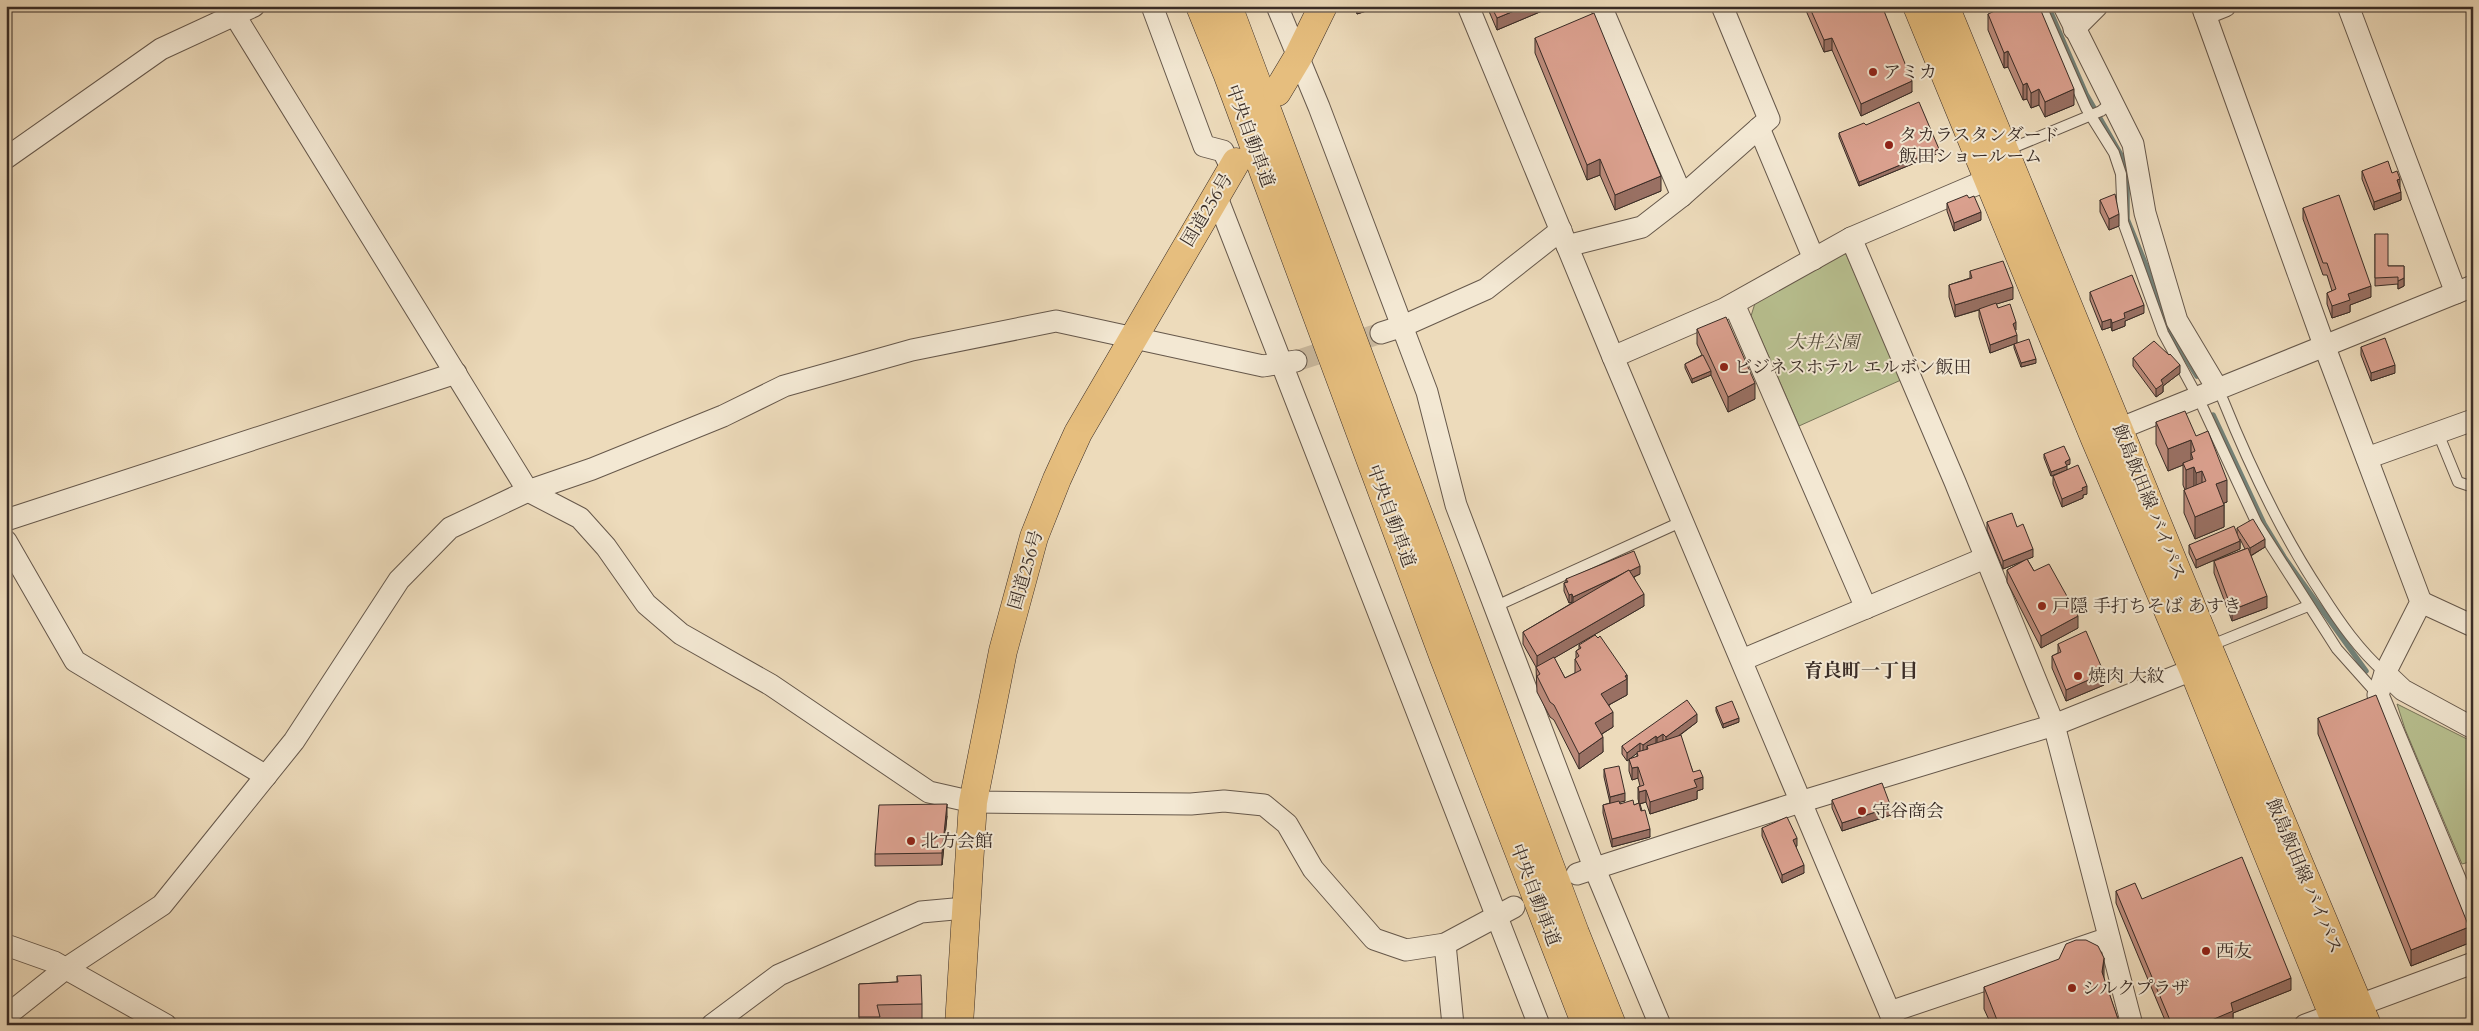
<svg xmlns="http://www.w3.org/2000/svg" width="2479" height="1031" font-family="Cardo,'Noto Serif JP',serif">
<rect width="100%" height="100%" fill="#eddbbb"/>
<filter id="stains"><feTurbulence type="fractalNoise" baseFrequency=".004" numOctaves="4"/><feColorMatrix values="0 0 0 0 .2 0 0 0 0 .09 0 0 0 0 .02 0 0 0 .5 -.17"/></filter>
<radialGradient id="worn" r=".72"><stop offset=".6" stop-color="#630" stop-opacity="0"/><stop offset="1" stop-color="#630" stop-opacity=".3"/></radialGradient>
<g fill="#b8c090" stroke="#78765b">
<polygon points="1841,253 1846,254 1901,380 1799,426 1751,316 1756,300"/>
<polygon points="2397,704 2473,742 2473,861 2462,864 2405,729"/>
</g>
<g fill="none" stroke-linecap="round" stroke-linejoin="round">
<g stroke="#738279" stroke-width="5.5">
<polyline points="2048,6 2086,94 2121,155 2127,178 2127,219 2147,268 2163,321 2197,376"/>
<polyline points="2213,415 2264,524 2284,557 2366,671"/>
</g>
<polyline stroke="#c9b89d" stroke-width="21" stroke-dasharray="21 11" stroke-linecap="butt" points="1296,361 1381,333"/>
<g stroke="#66584b" stroke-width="12">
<g id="lane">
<polyline points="2041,6 2086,108 2114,153 2121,174 2123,222 2163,333 2197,396"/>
<polyline points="2017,146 2101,111 2111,103"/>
<path d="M2223,400C2250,467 2281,533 2321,593C2340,623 2359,650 2385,673"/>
<polyline points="2203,408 2257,524 2337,649 2378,695"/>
<polyline points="2438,433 2458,482 2473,487"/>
<polyline points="1494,607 1683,521"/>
<polyline points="2219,642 2308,606"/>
</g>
</g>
<g stroke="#66584b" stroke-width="23">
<g id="street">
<polyline points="229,6 528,491 580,518 606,547 646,604 681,634 771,685 929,792 973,802 1191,804 1224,801 1264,805 1287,824 1313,869 1374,939 1406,950 1445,944 1514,907"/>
<polyline points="1152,6 1204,146 1223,151 1232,169"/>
<polyline points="1277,6 1319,107 1427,392 1456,505 1594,867 1660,1025"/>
<polyline points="1468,6 1613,357 1895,1025"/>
<polyline points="1601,6 1682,196"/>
<polyline points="2064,6 2133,144 2145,213 2177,321 2217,388"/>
<polyline points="2202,6 2324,345 2421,602 2385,673 2378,695 2473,922"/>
<polyline points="2348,6 2456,293"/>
<polyline points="2205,14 2225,6"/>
<polyline points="2074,29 2097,6"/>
<polyline points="1759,128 1814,259"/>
<polyline points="6,158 161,49 254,6"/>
<polyline points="1216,195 1539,1025"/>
<polyline points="1851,238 1955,482 2054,725 2132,1025"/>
<polyline points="1567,246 1642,227 1682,196 1769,119 1722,6"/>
<polyline points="1734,304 1866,608"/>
<polyline points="1381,333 1403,326 1486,289 1561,230"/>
<polyline points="1613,357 1724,309 1851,238 2001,174"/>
<polyline points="2104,435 2473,286"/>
<polyline points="2367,458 2473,420"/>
<polyline points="6,520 456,373"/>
<polyline points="6,541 75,661 266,776"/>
<polyline points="2421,602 2473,626"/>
<polyline points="1742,660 1985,558"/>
<polyline points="2385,673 2403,690 2473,728"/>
<polyline points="1577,874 1800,802 2054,725 2207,664"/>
<polyline points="1445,944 1453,1025"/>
<polyline points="6,945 54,962 166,1025"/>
<polyline points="1890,1012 2109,938"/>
<polyline points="6,1016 65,969 162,905 294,741 399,580 450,528 528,491 592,469 723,416 784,386 912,350 1056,321 1263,366 1296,361"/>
<polyline points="712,1025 779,975 921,912 965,908"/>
<polyline points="2305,1025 2473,963"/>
</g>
</g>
<g stroke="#392c26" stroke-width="29">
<g id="primary">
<polyline points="1917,6 2095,439 2193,669 2337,1025"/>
<polyline points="1945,6 2208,647 2367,1025"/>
</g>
</g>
<g stroke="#392c26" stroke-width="29">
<g id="highway">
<polyline points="1200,6 1227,73 1444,658 1586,1025"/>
<polyline points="1228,6 1575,933 1612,1025"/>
<polyline points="1277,92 1298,57 1323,6"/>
<polyline points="959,1025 973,802 1003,651 1034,537 1057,479 1078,433 1236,162"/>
</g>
</g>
<use href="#lane" stroke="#f3e8d3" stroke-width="10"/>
<use href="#street" stroke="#f3e8d3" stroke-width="21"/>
<use href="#primary" stroke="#e6be7e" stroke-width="28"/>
<use href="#highway" stroke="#e6be7e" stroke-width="28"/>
</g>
<g fill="#bb8a7a" stroke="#392c26">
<polygon points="1355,6 1382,6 1357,14"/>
<polygon points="1488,6 1554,6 1497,30 1488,9"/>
<polygon points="1804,6 1882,6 1912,92 1861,116 1832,50 1824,52"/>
<polygon points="1988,14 2074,105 2045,117 2039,105 2031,108 2027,99 2023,100 2008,67 2004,68 1988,30"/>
<polygon points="1535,38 1661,191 1615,210 1600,175 1587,180 1535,53"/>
<polygon points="1866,125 1939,153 1859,186 1839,137 1839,133"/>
<polygon points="2362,171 2392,173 2400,187 2401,200 2374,210 2362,179"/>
<polygon points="2100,200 2119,226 2109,230 2100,212"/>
<polygon points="1947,203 1981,220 1954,231 1947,211"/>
<polygon points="2303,208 2371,297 2350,305 2350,312 2332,318 2327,304 2327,293 2332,291 2327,275 2323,275 2303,219"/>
<polygon points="2375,234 2388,266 2404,266 2404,286 2398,289 2398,284 2375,286"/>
<polygon points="1970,271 2013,299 1996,304 1998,308 2016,330 2015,330 2017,343 2036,363 2021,367 2014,348 2014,344 1990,353 1979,317 1979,310 1955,317 1949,297 1949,285 1970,278"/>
<polygon points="2090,292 2144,313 2125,321 2125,326 2112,331 2111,327 2102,330 2090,300"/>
<polygon points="1697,329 1755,399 1728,412 1711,375 1692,383 1685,368 1685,364 1702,355 1697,344"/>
<polygon points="2361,347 2395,373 2371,381 2361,355"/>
<polygon points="2133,358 2180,373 2163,386 2163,392 2156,397 2133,366"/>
<polygon points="2156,422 2196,436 2227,502 2224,503 2224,527 2195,539 2184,513 2184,490 2185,490 2183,485 2183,465 2168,471 2156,444"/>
<polygon points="2044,454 2070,464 2066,465 2067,470 2051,476 2044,458"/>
<polygon points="2053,476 2087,494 2083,495 2083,498 2062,507 2053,484"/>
<polygon points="1987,522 2017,527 2033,557 2027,559 2034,571 2078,628 2041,648 2007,582 2007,570 2027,559 2003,569 1987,530"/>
<polygon points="2237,528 2265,547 2251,556 2267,608 2232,621 2214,573 2214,561 2245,549 2240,539 2240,549 2196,568 2189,553 2189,545 2237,534"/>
<polygon points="1640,574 1634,577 1644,606 1554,658 1565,678 1575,673 1575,659 1576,658 1576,651 1579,649 1579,645 1627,675 1627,695 1609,705 1613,727 1602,734 1603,752 1579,769 1554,720 1550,717 1537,692 1536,667 1523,644 1523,632 1572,603 1572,602 1569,603 1564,591 1564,583 1566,582 1566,579"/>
<polygon points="2058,644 2104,685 2066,701 2052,668 2052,656 2058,653"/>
<polygon points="1716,707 1739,722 1723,728 1716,711"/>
<polygon points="2318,718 2469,943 2411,966 2318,734"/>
<polygon points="1697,722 1679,736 1693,772 1703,789 1697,791 1697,799 1650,814 1646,802 1640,804 1650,837 1612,847 1603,813 1603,805 1610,803 1604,777 1604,769 1625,801 1619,802 1620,804 1634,805 1639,803 1638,799 1638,787 1640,786 1638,778 1632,780 1629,771 1629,759 1637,757 1637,753 1627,761 1622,754 1622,746"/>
<polygon points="1832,800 1891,815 1842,831 1832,808"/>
<polygon points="947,816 942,865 875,866 875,854"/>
<polygon points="1762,828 1797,846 1796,847 1804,873 1782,883 1762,836"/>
<polygon points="2116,891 2142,899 2291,990 2233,1013 2233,1023 2229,1025 2167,1025 2116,903"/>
<polygon points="897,976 922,1004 922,1025 859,1025 859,984 897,982"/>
<polygon points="2104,979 2120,1025 1979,1025 1989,1020 1984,1009 1984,987"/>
</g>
<g fill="#997063" stroke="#392c26">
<polygon points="1357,6 1382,6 1357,14"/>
<polygon points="1526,6 1554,6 1497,30 1497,18"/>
<polygon points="1662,6 1670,6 1662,9"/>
<polygon points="1832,38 1832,50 1824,52 1824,40"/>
<polygon points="2008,51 2008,67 2004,68 2004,53"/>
<polygon points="1912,81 1912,92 1861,116 1861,104"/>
<polygon points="2027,83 2027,99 2023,100 2023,85"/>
<polygon points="2039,89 2039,105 2031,108 2031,93"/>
<polygon points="2074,89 2074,105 2045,117 2045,102"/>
<polygon points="1939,149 1939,153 1859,186 1859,182"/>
<polygon points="1600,159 1600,175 1587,180 1587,165"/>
<polygon points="1661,176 1661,191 1615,210 1615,195"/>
<polygon points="2400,179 2400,187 2397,188 2397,180"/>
<polygon points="2401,192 2401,200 2374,210 2374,202"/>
<polygon points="1981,212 1981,220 1954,231 1954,223"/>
<polygon points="2119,214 2119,226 2109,230 2109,219"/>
<polygon points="2404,278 2404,286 2398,289 2398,281"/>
<polygon points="2371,286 2371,297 2350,305 2350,312 2332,318 2332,306 2348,294"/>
<polygon points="2013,287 2013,299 1955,317 1955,305"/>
<polygon points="2144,305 2144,313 2125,321 2125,326 2112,331 2112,323 2124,313"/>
<polygon points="2111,319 2111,327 2102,330 2102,322"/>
<polygon points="2016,322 2016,330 2013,332 2013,324"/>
<polygon points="2017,335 2017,343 1990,353 1990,345"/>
<polygon points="2036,359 2036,363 2021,367 2021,363"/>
<polygon points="2180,365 2180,373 2163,386 2163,392 2156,397 2156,389 2161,380"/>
<polygon points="2395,365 2395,373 2371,381 2371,373"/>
<polygon points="1711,371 1711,375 1692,383 1692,379"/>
<polygon points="1755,383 1755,399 1728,412 1728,397"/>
<polygon points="2191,440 2191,462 2183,463 2183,465 2168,471 2168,449"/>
<polygon points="2070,459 2070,464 2065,466 2065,462"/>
<polygon points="2067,466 2067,470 2051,476 2051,472"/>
<polygon points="2194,467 2194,490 2186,493 2186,470"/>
<polygon points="2202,471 2202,493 2196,495 2196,473"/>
<polygon points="2227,480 2227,502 2216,506 2216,484"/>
<polygon points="2087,486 2087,494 2083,495 2083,498 2062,507 2062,499 2082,488"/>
<polygon points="2224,505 2224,527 2195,539 2195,517"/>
<polygon points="2265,539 2265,547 2250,556 2250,548"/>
<polygon points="2240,541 2240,549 2196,568 2196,560"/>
<polygon points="2033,549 2033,557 2003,569 2003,561"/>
<polygon points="1640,566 1640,574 1573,605 1573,597"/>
<polygon points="1572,594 1572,602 1569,603 1569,595"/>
<polygon points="1644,594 1644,606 1537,668 1537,656"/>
<polygon points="2267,596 2267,608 2232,621 2232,610"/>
<polygon points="2078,616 2078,628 2041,648 2041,636"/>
<polygon points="2104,673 2104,685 2066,701 2066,690"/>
<polygon points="1627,675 1627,695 1601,709 1601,694"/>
<polygon points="1613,712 1613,727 1595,738 1595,723"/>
<polygon points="1697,714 1697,722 1666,745 1666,737"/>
<polygon points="1739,718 1739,722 1723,728 1723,724"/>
<polygon points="1663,734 1663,742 1657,746 1657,738"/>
<polygon points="1656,736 1656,744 1647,746 1647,751 1643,753 1643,745"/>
<polygon points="1603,737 1603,752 1579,769 1579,754"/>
<polygon points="1640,743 1640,751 1627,761 1627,753"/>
<polygon points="1638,767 1638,778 1632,780 1632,768"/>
<polygon points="1703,777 1703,789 1697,791 1697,799 1650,814 1650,802 1694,780"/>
<polygon points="1646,790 1646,802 1639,804 1639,792"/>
<polygon points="1625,793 1625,801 1610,805 1610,797"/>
<polygon points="947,804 947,816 942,865 942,853"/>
<polygon points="1891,807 1891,815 1842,831 1842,823"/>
<polygon points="1650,829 1650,837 1612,847 1612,839"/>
<polygon points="1797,838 1797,846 1793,848 1793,840"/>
<polygon points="1804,865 1804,873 1782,883 1782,875"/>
<polygon points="2469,927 2469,943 2411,966 2411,950"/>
<polygon points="2104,958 2104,980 2102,972"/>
<polygon points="2291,978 2291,990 2233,1013 2233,1023 2229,1025 2200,1025 2231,1003"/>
</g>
<g fill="#daa08e" stroke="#392c26">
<polygon points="1491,6 1526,6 1497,18"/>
<polygon points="1809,6 1882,6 1912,81 1861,104 1832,38 1824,40"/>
<polygon points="2006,6 2039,6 2074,89 2045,102 2039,89 2031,93 2027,83 2023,85 2008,51 2004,53 1988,14"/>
<polygon points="1594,13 1661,176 1615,195 1600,159 1587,165 1535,38"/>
<polygon points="1919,102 1939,149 1859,182 1839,133 1864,123 1866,125"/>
<polygon points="2388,161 2392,173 2397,171 2400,179 2397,180 2401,192 2374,202 2362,171"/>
<polygon points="2115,194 2119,214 2109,219 2100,200"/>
<polygon points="1967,195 1969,198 1974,196 1981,212 1954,223 1947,203"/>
<polygon points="2339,195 2371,286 2348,294 2350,300 2332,306 2327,293 2336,289 2327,263 2323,263 2303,208"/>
<polygon points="2375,234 2388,234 2388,266 2404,266 2404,278 2398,281 2398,277 2375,278"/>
<polygon points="2003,261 2013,287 1955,305 1949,285 1972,278 1970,271"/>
<polygon points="2132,275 2144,305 2124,313 2125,318 2112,323 2111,319 2102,322 2090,292"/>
<polygon points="1996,303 1998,308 2010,304 2016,322 2013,324 2017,335 1990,345 1979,309"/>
<polygon points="1726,317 1755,383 1728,397 1697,329"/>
<polygon points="2385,338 2395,365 2371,373 2361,347"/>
<polygon points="2029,339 2036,359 2021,363 2014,344"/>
<polygon points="2154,341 2169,355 2170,354 2180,365 2161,380 2163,384 2156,389 2133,358"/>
<polygon points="1703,355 1711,371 1692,379 1685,364"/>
<polygon points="2185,411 2196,436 2208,431 2227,480 2216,484 2224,505 2195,517 2184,490 2206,481 2202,471 2196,473 2194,467 2186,470 2183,463 2193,459 2191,453 2195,451 2191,440 2168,449 2156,422"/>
<polygon points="2064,446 2070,459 2065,462 2067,466 2051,472 2044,454"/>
<polygon points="2078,465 2087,486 2082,488 2083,490 2062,499 2053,476"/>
<polygon points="2012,513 2017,527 2023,524 2033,549 2003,561 1987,522"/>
<polygon points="2253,519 2265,539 2250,548 2237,528"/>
<polygon points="2234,526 2240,541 2196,560 2189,545"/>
<polygon points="2248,548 2267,596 2232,610 2214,561"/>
<polygon points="1634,551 1640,566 1630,571 1629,570 1616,577 1573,597 1572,594 1569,595 1564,583 1568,582 1566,579"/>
<polygon points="2027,559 2034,571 2049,564 2078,616 2041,636 2007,570"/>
<polygon points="1629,570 1644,594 1537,656 1523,632"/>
<polygon points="2086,631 2104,673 2066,690 2052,656 2061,652 2058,644"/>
<polygon points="1595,635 1598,638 1600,636 1627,675 1625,676 1627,679 1601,694 1613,712 1595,723 1603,737 1579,754 1554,705 1550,702 1537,676 1540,674 1536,667 1554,657 1565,678 1581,670 1575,659 1579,656 1576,651 1581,648 1579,645"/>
<polygon points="2376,695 2469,927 2411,950 2318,718"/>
<polygon points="1687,700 1697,714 1666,737 1663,734 1657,738 1656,736 1643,745 1640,743 1627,753 1622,746"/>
<polygon points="1732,701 1739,718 1723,724 1716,707"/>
<polygon points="1681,735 1693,772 1700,770 1703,777 1694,780 1697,787 1650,802 1646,790 1639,792 1638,787 1644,785 1638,767 1632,768 1629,759 1638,756 1637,752 1648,749 1647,746"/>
<polygon points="1619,766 1625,793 1610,797 1604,769"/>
<polygon points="1882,783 1891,807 1842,823 1832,800"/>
<polygon points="1633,800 1634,805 1639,803 1641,811 1645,810 1650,829 1612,839 1603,805 1619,801 1620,804"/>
<polygon points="947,804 942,853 875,854 879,805"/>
<polygon points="1787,817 1797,838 1793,840 1804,865 1782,875 1762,828"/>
<polygon points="2242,857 2291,978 2231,1003 2233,1011 2200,1025 2172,1025 2116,891 2135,883 2142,899"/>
<polygon points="2076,940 2086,940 2098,946 2104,958 2102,972 2120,1025 1999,1025 1984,987 2059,959 2066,944"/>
<polygon points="921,975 922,1004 877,1005 880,1017 859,1017 859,984 898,982 897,976"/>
<polygon points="1990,1020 1992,1025 1979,1025 1979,1024"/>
</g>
<g fill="#8f2418" stroke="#f3e8d3" stroke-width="2">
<circle cx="1873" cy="72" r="5"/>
<circle cx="1889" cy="145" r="5"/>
<circle cx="1724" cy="367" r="5"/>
<circle cx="2042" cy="606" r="5"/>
<circle cx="2078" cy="676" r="5"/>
<circle cx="1862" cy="811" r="5"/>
<circle cx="911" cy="841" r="5"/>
<circle cx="2206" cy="951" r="5"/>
<circle cx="2072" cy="988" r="5"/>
</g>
<g text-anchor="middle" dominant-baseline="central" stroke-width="4" stroke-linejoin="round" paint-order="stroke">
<g font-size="18" fill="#392c26" stroke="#f3e8d3" text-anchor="start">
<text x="1883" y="72">アミカ</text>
<text x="1899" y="135">タカラスタンダード<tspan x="1899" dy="21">飯田ショールーム</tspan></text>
<text x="1734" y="367">ビジネスホテル エルボン飯田</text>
<text x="2052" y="606">戸隠 手打ちそば あすき</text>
<text x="2088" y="676">焼肉 大紋</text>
<text x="1872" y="811">守谷商会</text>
<text x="921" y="841">北方会館</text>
<text x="2216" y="951">西友</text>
<text x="2082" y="988">シルクプラザ</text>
</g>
<g font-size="18" fill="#392c26" stroke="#f3e8d3">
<text transform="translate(1250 136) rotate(70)">中央自動車道</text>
<text transform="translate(1207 210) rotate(-59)">国道256号</text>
<text transform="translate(2149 502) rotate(68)">飯島飯田線 バイパス</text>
<text transform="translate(1391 516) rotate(70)">中央自動車道</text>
<text transform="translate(1026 570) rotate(-74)">国道256号</text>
<text transform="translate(2304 876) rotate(67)">飯島飯田線 バイパス</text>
<text transform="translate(1535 895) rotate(69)">中央自動車道</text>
</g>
<g font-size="18" font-style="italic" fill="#524a3b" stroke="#f3e8d3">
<text x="1823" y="342">大井公園</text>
</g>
<g font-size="19" font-weight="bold" fill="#392c26" stroke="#f3e8d3">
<text x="1861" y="671">育良町一丁目</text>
</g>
</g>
<rect width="2479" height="1031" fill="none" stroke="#eddbbb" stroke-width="25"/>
<rect x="8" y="8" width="2464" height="1016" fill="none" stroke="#392c26" stroke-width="2.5"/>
<rect x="12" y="12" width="2454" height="1006" fill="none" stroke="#392c26"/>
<rect width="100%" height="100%" filter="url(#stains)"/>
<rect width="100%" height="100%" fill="url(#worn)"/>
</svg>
